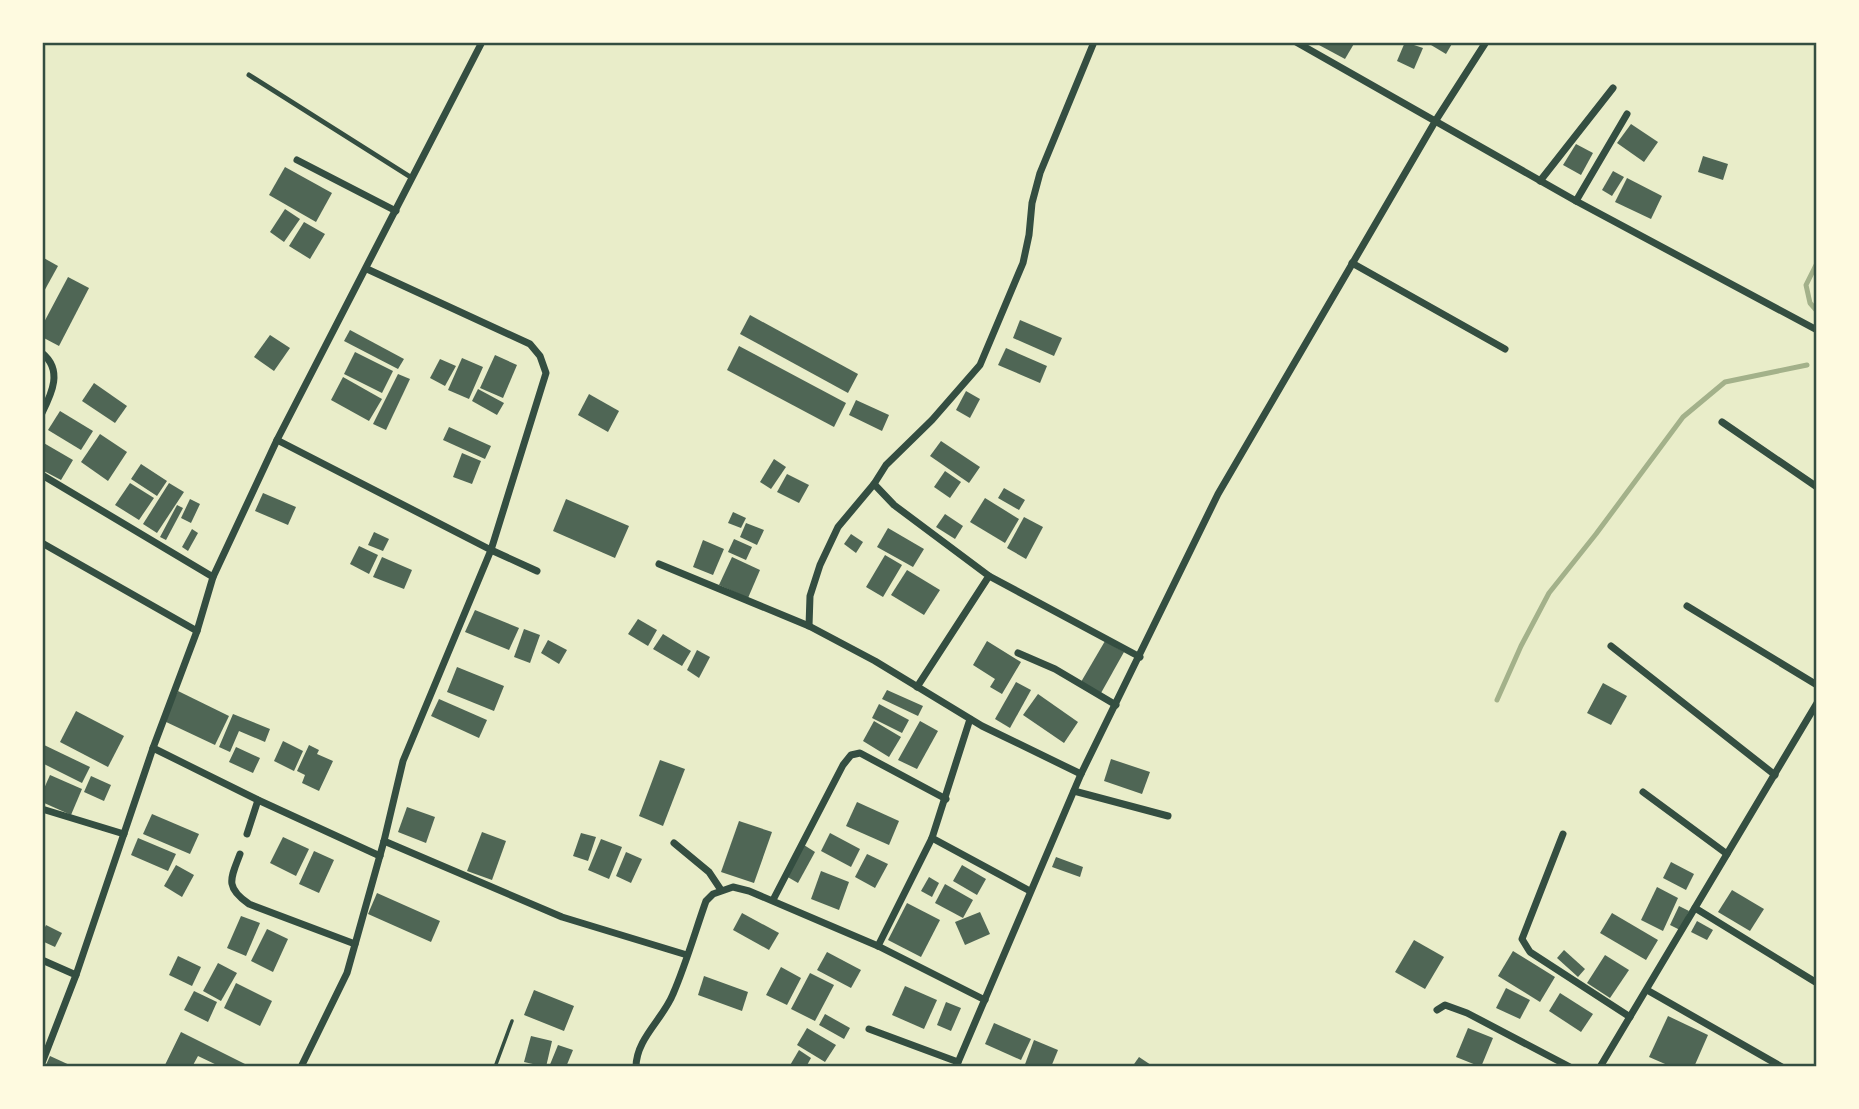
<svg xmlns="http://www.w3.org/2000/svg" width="1859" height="1109" font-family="Roboto,sans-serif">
<rect width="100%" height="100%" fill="#e9edc9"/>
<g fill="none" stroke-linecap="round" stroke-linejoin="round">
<g stroke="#a3b18a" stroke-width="5">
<polyline points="1817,263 1806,285 1810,303 1817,311"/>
<polyline points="1497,700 1521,646 1549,593 1596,534 1683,417 1725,382 1807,365"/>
</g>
</g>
<g fill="#4f6655">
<polygon points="1320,42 1355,42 1345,59 1319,45"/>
<polygon points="1405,42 1423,48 1414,69 1397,61"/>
<polygon points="1426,42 1453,42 1446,54"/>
<polygon points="1631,124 1658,142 1644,162 1617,143"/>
<polygon points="1576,144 1593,153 1581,175 1563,165"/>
<polygon points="1703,156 1728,164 1723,180 1698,172"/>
<polygon points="285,167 332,193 316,222 269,195"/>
<polygon points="1613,171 1624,177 1612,196 1602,190"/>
<polygon points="1627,178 1662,196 1651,219 1615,202"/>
<polygon points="285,209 300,219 284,242 270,232"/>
<polygon points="304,222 325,234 310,259 289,246"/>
<polygon points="42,257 58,266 42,295"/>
<polygon points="68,277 89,288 59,346 42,337 42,326"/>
<polygon points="750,315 858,374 848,393 740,334"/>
<polygon points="1020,320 1062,338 1054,356 1013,338"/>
<polygon points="350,330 404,359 398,369 344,341"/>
<polygon points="270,335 290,348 274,371 254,357"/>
<polygon points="739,346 846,403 834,427 727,370"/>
<polygon points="1006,348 1047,366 1040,383 998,365"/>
<polygon points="355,352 393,371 382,393 344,374"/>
<polygon points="495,355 517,365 503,398 480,388"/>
<polygon points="462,358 483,367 469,399 448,390"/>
<polygon points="440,359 456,366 445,386 430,378"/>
<polygon points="398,374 410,379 386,430 373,424"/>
<polygon points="343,377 382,399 369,421 331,400"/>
<polygon points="94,383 127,406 115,423 82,401"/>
<polygon points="478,389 504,403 497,415 472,401"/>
<polygon points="966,391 980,399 970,418 956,410"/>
<polygon points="589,394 619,411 608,432 578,415"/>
<polygon points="856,400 889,415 882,431 849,415"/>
<polygon points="60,411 93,431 81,450 48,430"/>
<polygon points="449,427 491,446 485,459 443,440"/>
<polygon points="100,434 127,452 108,481 81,462"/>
<polygon points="941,441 980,467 969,483 930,456"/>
<polygon points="42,442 73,460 61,480 42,470"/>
<polygon points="462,453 481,461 472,484 453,477"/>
<polygon points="774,459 786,467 771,489 760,482"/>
<polygon points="141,464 167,481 157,496 131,479"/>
<polygon points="945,471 961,482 950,498 934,487"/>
<polygon points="787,474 809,485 799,503 777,492"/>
<polygon points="130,483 154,498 139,520 115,505"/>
<polygon points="169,483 184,492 157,533 143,524"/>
<polygon points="1004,488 1025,500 1019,510 998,498"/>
<polygon points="263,493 296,507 288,525 255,511"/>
<polygon points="985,498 1019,519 1005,543 970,522"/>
<polygon points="190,499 200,504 191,523 181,518"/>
<polygon points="566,499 629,526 615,558 553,531"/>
<polygon points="177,505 183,508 166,540 160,537"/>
<polygon points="733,512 746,518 741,528 728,523"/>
<polygon points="945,514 963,526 955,539 936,527"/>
<polygon points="1024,517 1043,527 1026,559 1007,548"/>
<polygon points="746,523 764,530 757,545 740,537"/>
<polygon points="888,528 924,549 913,567 877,547"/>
<polygon points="192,529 198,533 188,551 182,547"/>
<polygon points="374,532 389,539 383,551 368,545"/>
<polygon points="851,534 863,542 856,553 844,544"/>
<polygon points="734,539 752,547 746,560 728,552"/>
<polygon points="703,540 724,549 713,575 693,567"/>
<polygon points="359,546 378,555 369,574 350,564"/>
<polygon points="885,555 902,565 883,597 866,587"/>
<polygon points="382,557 412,570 404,589 373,577"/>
<polygon points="732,557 760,570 748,598 719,585"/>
<polygon points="907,570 940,590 924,615 891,595"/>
<polygon points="475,610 519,628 509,650 465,632"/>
<polygon points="638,619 657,630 648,646 628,634"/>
<polygon points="524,629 540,635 530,663 514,657"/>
<polygon points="663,634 691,651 682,666 653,649"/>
<polygon points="548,640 567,650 559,664 541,653"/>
<polygon points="987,641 1021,662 1002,694 990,687 995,679 973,665"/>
<polygon points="1105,641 1124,652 1101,693 1081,682"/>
<polygon points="697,650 710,657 699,678 687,670"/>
<polygon points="457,667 504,686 494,711 447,692"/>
<polygon points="1016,682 1031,690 1010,728 995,719"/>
<polygon points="1603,683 1627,696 1611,725 1587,713"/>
<polygon points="887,690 923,706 918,716 882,699"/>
<polygon points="178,691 229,716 215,745 164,721"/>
<polygon points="1038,694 1078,722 1064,743 1023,715"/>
<polygon points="439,699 487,720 479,738 431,716"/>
<polygon points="879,704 909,720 902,733 872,718"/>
<polygon points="76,711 124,736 108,767 60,742"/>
<polygon points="233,714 270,729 265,742 239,731 230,752 219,747"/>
<polygon points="874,721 901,737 889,757 863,741"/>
<polygon points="920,721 938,731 917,769 898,760"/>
<polygon points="283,741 303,751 294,771 274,761"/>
<polygon points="42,744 90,767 82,783 42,763"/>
<polygon points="309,745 319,750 317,754 333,761 319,791 302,783 305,775 297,771"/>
<polygon points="236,747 260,758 253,773 229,762"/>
<polygon points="1111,759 1150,772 1142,794 1104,781"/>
<polygon points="660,760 685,769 663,826 639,816"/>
<polygon points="50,775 82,789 71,815 42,802 42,793"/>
<polygon points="91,776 111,785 104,801 84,792"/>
<polygon points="857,802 899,821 889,845 846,826"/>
<polygon points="407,807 435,817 426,843 398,832"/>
<polygon points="152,814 199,834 190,854 143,834"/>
<polygon points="739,821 772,832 754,883 721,872"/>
<polygon points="482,832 506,841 492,880 467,871"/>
<polygon points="581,833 596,837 588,861 573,856"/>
<polygon points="830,833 860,849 851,867 821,851"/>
<polygon points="283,837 309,849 296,876 270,863"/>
<polygon points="138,838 176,854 168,871 131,855"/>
<polygon points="601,839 622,847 609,879 588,870"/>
<polygon points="804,845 815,852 798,883 786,876"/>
<polygon points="314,851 334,860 319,893 299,884"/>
<polygon points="626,852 642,859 631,883 616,876"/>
<polygon points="867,854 888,864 875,888 855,877"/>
<polygon points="1056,857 1083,867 1080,877 1052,867"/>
<polygon points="1671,862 1694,874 1686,890 1663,878"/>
<polygon points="176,865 194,875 182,897 164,886"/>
<polygon points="962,865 986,879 977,895 953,881"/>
<polygon points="821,871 849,882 839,910 811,899"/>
<polygon points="929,877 939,883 932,897 921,891"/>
<polygon points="945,884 973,900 963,918 935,903"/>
<polygon points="1657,887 1678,898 1663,931 1641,920"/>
<polygon points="1732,890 1764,909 1750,931 1718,912"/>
<polygon points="377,893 440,921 431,942 368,914"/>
<polygon points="907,903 940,920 921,957 888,940"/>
<polygon points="1679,906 1689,911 1680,930 1670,925"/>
<polygon points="980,912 990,934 965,945 955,922"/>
<polygon points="742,913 779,933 769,950 733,930"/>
<polygon points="1612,913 1658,940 1646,960 1600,933"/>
<polygon points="241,916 260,923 246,956 227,948"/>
<polygon points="1697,921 1713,930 1707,940 1691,932"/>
<polygon points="46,925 62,933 55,947 42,941 42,933"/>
<polygon points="267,929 288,939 273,972 251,961"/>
<polygon points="1414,940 1444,957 1425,989 1395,972"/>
<polygon points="1564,950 1585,969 1578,977 1557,958"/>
<polygon points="1513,951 1555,977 1540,1002 1498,976"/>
<polygon points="827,952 861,970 851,988 817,970"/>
<polygon points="1605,955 1629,970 1610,998 1587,983"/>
<polygon points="178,956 201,967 192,986 169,975"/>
<polygon points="218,963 237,973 221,1001 203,991"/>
<polygon points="781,967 801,978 787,1005 766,995"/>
<polygon points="810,973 834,985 815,1021 791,1009"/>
<polygon points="704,976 748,992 742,1011 698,995"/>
<polygon points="236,983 272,1001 260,1026 224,1008"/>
<polygon points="905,986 937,1000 924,1029 892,1015"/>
<polygon points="1506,988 1530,1000 1520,1019 1496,1008"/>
<polygon points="534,990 574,1006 564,1031 524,1015"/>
<polygon points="194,991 217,1002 208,1022 184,1010"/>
<polygon points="1560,993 1593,1014 1581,1032 1549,1011"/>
<polygon points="946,1002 961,1008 951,1031 937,1025"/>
<polygon points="825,1014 850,1028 844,1039 819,1025"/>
<polygon points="1668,1016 1708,1035 1694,1067 1672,1067 1649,1057"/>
<polygon points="994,1023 1031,1039 1021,1060 985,1044"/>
<polygon points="807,1028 836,1045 825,1062 797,1045"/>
<polygon points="1468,1028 1493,1038 1481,1067 1456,1057"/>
<polygon points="181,1032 251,1067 221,1067 198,1056 192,1067 164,1067"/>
<polygon points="531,1036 552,1041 546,1067 524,1062"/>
<polygon points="1034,1040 1058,1050 1051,1067 1024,1067"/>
<polygon points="558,1045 573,1050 566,1067 549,1067"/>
<polygon points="799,1050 811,1058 806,1067 789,1067"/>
<polygon points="50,1056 74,1067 45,1067"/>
<polygon points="1139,1057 1154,1067 1132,1067"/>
</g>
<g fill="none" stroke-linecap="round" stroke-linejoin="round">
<polyline stroke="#344e41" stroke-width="3.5" points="495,1067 512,1021"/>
<polyline stroke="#344e41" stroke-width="5" points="249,75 412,178"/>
<g stroke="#344e41" stroke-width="7">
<polyline points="1296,42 1576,201 1817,330"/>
<polyline points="297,160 396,211"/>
<polyline points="1540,181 1613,88"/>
<polyline points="1576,201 1627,114"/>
<polyline points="1352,263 1505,349"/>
<path d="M42,353C63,370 52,393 42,413"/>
<polyline points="1722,422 1817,487"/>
<polyline points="277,440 491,550 537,571"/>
<polyline points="42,475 213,577 277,440 482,42"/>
<polyline points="874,484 894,505 989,576 917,687"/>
<polyline points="42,543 197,631"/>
<polyline points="659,564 809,626 875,661 982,726 1081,774"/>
<polyline points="989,576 1140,657"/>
<polyline points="1687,606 1817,685"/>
<polyline points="809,626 810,596 820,565 838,527 874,484 886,465 932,420 980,365 1023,263 1029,235 1032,203 1040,173 1094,42"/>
<polyline points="1611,646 1775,775"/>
<polyline points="1018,653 1055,669 1116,705"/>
<polyline points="153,748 197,631 213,577"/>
<polyline points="1074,791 1168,816"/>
<polyline points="1643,792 1727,854"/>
<polyline points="42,809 124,834"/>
<polyline points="247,834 258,800"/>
<polyline points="1563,834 1522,939 1530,952 1630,1017"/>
<polyline points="932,838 1030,891"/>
<polyline points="384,841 562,917 687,955"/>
<polyline points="674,843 709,872 721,890"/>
<path d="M240,854C231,878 224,887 249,904L355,944"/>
<polyline points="773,900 843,765 851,755 860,753 946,799"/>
<polyline points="1695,908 1817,983"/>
<polyline points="878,946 932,838 970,719"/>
<polyline points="42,960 76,975 42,1063"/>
<polyline points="76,975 153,748 258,800 380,856"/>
<polyline points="1647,990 1782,1067"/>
<polyline points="1437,1010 1445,1005 1467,1013 1570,1067"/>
<polyline points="869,1029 958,1062"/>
<polyline points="301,1067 347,973 384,841 403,761 491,550 546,373 540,356 530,344 367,269"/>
<path d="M636,1067C636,1039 663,1019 673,994C686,964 695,932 706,901L713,894L733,887L749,891L878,946L985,1000"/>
<polyline points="956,1067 1081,774 1218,494 1436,120 1486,42"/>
<polyline points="1600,1067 1817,703"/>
</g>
</g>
<rect width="1859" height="1109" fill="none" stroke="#fefae0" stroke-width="88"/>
<rect x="44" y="44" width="1771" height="1021" fill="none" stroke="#344e41" stroke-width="2.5"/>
</svg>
